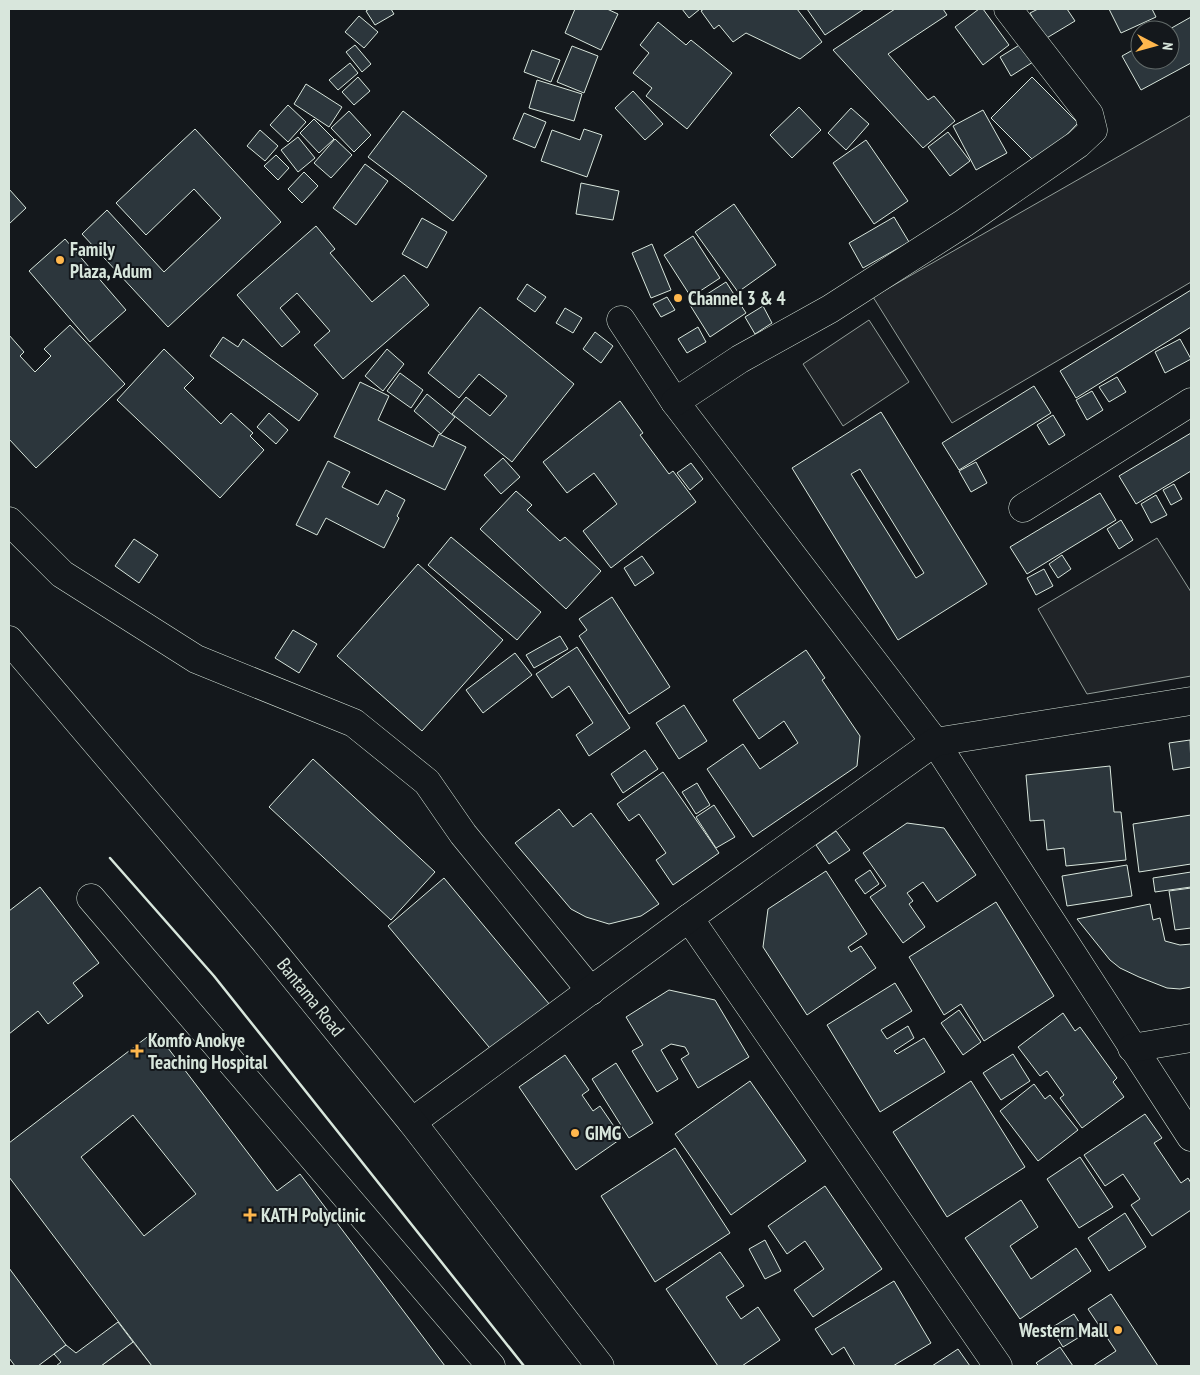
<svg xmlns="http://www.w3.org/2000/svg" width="1200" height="1375" font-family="'PT Sans Narrow',sans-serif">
<rect width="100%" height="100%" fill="#14181c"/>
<g fill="#202428" stroke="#939e99">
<polygon points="1191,115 1191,282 952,423 873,297"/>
<polygon points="869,320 909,382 843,426 803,364"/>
<polygon points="1157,538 1191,592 1191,676 1087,694 1038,609"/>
<polygon points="133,1342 152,1366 101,1366"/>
</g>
<g fill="#2c363c" stroke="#d8e6dc" fill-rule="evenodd">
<polygon points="369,9 391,9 394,14 375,25 366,11"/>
<polygon points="575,9 607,9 618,14 601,50 565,33"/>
<polygon points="682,9 700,9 689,18"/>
<polygon points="704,9 797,9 822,42 800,59 746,33 733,42 719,25 714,29 701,11"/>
<polygon points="807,9 864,9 825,35"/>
<polygon points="895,9 943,9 947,15 888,54 928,100 934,96 955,121 923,148 833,50"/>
<polygon points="979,9 983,9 1009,45 983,65 955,27"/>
<polygon points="1038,9 1067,9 1075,21 1045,39 1030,13"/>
<polygon points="1109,9 1152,9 1156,17 1121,33"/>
<polygon points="359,16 378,32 364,48 345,32"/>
<polygon points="1191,17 1191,63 1141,90 1122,56 1140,46 1140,60 1170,60 1170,30 1168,30"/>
<polygon points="658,22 686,45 691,40 732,73 687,129 646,96 652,88 633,73 649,53 640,45"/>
<polygon points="1021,44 1033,62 1011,76 1000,57"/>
<polygon points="355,45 371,64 362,72 346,52"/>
<polygon points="572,46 598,56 584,93 557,82"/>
<polygon points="532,50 560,60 551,82 524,72"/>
<polygon points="350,63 358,73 338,90 329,80"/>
<polygon points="358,77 370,91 354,105 342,92"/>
<polygon points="1032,77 1078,123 1038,165 991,118"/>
<polygon points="537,80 582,94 574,121 529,108"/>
<polygon points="306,84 342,107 329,127 294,104"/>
<polygon points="633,91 663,124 645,140 615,108"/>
<polygon points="288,105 306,122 288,142 270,125"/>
<polygon points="799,107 821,130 792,158 770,135"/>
<polygon points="851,108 869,124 846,150 828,133"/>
<polygon points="983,110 1007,153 976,170 953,126"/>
<polygon points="349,111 371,135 354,152 331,128"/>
<polygon points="403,111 487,176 453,221 368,157"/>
<polygon points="524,113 546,122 535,148 513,139"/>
<polygon points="314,119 334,139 319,153 300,133"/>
<polygon points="195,129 281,222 168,327 82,234 107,210 164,272 221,218 194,189 146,235 116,203"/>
<polygon points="584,129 602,135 587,177 541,161 552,130 580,140"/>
<polygon points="260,130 278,146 265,161 247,146"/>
<polygon points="948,132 970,161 950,176 928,147"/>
<polygon points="298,137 315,158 298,172 281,150"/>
<polygon points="335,139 352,155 331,178 314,163"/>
<polygon points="866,140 908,201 874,224 833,163"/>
<polygon points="276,155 289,168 278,180 264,166"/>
<polygon points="365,164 388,181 356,225 333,208"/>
<polygon points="304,172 318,186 302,203 288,189"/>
<polygon points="581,183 619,191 613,220 576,214"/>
<polygon points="9,189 26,208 9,224"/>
<polygon points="734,204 776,265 738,292 695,232"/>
<polygon points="894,217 909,242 863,268 849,243"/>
<polygon points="422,218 447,232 427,268 402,254"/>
<polygon points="316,226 335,249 330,253 372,302 404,275 429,305 343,379 314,345 330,331 297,293 280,308 300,332 282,347 237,295"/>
<polygon points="693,236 720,278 691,297 664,255"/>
<polygon points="65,239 126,310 90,342 29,271"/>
<polygon points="652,244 671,290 651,298 632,253"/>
<polygon points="726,282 746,313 710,337 690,305"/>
<polygon points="527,284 546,297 535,312 517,299"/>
<polygon points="1191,290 1191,327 1076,398 1060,371"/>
<polygon points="667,297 675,310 661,317 653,304"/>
<polygon points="763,306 772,323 755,334 745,317"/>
<polygon points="480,307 574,384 512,462 452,414 466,397 490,416 507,396 479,374 459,398 428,373"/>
<polygon points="565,308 582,318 573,333 556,323"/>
<polygon points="70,325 125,384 36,468 9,439 9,335 24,352 20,356 35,372 51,356 44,349"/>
<polygon points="698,327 706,342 687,353 678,339"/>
<polygon points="595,332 613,346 601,363 583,349"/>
<polygon points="223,337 238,347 243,339 318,394 299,421 210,356"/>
<polygon points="1180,339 1191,359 1165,373 1155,352"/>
<polygon points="164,349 194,378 184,388 221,424 231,413 253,433 250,436 264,450 220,498 117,400"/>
<polygon points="387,349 404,364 383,391 365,376"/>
<polygon points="400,373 423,390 411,408 387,391"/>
<polygon points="1117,377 1126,392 1109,402 1099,387"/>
<polygon points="360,382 389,396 378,420 433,447 439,434 466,447 445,490 334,437"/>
<polygon points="1034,386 1051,413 959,470 942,443"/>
<polygon points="1092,391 1103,410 1087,420 1076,400"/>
<polygon points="427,394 455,417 441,434 414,411"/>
<polygon points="620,401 643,433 640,435 669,474 673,471 696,502 611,568 583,531 617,504 594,473 567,493 543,462"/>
<path d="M881,412L987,584L898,640L792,468ZM860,469L924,573L916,578L851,474Z"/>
<polygon points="269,413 288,430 276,444 257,427"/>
<polygon points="1053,415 1065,435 1049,445 1037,425"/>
<polygon points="1191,433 1191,471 1136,504 1119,476"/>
<polygon points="503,458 520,477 501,494 484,475"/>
<polygon points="328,461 350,472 342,487 378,505 386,490 405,500 397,516 399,518 384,548 326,518 317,535 296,525"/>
<polygon points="976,462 987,483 971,492 959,471"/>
<polygon points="691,463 703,479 690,490 677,473"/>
<polygon points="1174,484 1182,499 1171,505 1163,490"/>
<polygon points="516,491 532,505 527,510 560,541 565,537 601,571 566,609 480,529"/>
<polygon points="1100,493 1116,520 1027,574 1010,547"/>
<polygon points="1156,495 1167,515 1151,523 1141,504"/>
<polygon points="1121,520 1133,540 1119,549 1107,529"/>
<polygon points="451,537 541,612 517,640 428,565"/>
<polygon points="134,539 158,555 139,583 115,566"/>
<polygon points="1062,555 1071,569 1058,578 1049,564"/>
<polygon points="642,556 654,573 635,586 624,568"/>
<polygon points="418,564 503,640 422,731 337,656"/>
<polygon points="1044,569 1053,586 1036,595 1027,578"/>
<polygon points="612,597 670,687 629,714 579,636 587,630 579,619"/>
<polygon points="293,630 317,644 299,673 275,658"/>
<polygon points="560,636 568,649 534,668 526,655"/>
<polygon points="577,647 630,728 589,756 576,735 593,723 569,686 552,698 536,674"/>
<polygon points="806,650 825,678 822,680 860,736 857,766 753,837 707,769 743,744 760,769 798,743 784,721 759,739 733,700"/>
<polygon points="515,653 532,675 483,713 466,690"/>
<polygon points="684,705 707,741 679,759 656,723"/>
<polygon points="1190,740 1191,767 1173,770 1169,743"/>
<polygon points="645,750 658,769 623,793 611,774"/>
<polygon points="313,759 435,872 391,920 269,807"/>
<polygon points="1110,766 1114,812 1121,812 1126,860 1066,866 1064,848 1047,850 1044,820 1030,821 1026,775"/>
<polygon points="663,772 719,853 673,885 656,860 666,853 639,814 629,821 617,804"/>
<polygon points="697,783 710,805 696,814 682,792"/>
<polygon points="714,805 735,837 716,848 696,817"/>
<polygon points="559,809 573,827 591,813 659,904 641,916 609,924 586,917 571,909 515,843"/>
<polygon points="1191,815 1191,864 1139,872 1133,824"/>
<polygon points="907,823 944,828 976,875 937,902 923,882 907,893 913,901 909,904 925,927 903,943 870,897 886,886 863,853"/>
<polygon points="836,831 850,850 829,864 816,845"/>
<polygon points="1127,865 1132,896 1067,906 1062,876"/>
<polygon points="870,870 879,884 865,894 855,880"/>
<polygon points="826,871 867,934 848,947 851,952 861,946 876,968 807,1015 763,947 768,909"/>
<polygon points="1191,872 1191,887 1155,892 1153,878"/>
<polygon points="444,878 550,1005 494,1053 388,926"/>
<polygon points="40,887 99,963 73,983 83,996 48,1024 38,1011 9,1034 9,911"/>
<polygon points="1191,888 1191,928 1175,930 1169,891"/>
<polygon points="996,902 1054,996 984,1041 961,1004 944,1015 909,957"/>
<polygon points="1150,904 1153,920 1160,918 1165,941 1180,945 1191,944 1191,987 1180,989 1167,988 1139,977 1120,968 1110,960 1077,919"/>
<polygon points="895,983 912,1011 881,1030 887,1039 908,1026 914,1038 894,1051 897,1054 924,1038 945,1072 880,1112 827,1025"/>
<polygon points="669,990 715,1000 749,1057 698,1088 681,1059 689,1054 685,1047 671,1044 661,1050 678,1079 657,1092 632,1051 643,1045 626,1017"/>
<polygon points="959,1010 981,1042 963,1055 941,1023"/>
<polygon points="1063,1013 1075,1031 1080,1027 1117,1078 1113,1082 1124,1097 1082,1128 1060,1098 1064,1095 1047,1071 1040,1076 1018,1047"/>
<path d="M155,1031L277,1191L300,1174L445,1366H152L9,1177V1143ZM133,1115L196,1194L144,1236L81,1157Z"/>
<polygon points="1013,1054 1030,1081 1001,1100 983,1073"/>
<polygon points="565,1055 589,1090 582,1095 593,1111 600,1106 622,1138 576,1170 519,1087"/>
<polygon points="616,1063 653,1123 629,1138 592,1079"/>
<polygon points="750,1081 806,1161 731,1215 675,1134"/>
<polygon points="971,1081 1025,1167 947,1217 893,1132"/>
<polygon points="1034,1084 1045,1099 1050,1095 1078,1130 1038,1161 1000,1111"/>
<polygon points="1145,1114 1162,1138 1154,1143 1181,1183 1188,1178 1191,1183 1191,1210 1152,1236 1131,1205 1140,1199 1123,1174 1105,1186 1084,1155"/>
<polygon points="675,1148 730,1233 655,1282 601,1196"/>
<polygon points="1080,1157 1113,1207 1079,1228 1047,1179"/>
<polygon points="825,1186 882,1269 813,1317 794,1290 824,1269 805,1241 787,1254 768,1226"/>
<polygon points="1021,1200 1038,1227 1010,1246 1031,1279 1076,1248 1091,1271 1020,1319 965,1238"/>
<polygon points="1125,1213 1146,1247 1109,1271 1088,1238"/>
<polygon points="765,1240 781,1271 765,1279 749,1249"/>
<polygon points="720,1252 744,1286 726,1297 741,1319 758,1307 780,1340 742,1366 718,1366 666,1289"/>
<polygon points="9,1268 66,1345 38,1366 15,1366 9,1358"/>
<polygon points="894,1281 931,1343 893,1366 855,1366 844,1347 832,1355 815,1329"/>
<polygon points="1111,1294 1158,1366 1093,1366 1116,1351 1088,1309"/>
<polygon points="1074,1314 1086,1333 1063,1347 1051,1328"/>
<polygon points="118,1322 133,1342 101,1366 56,1366 61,1362 54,1354 66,1345 76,1353"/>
<polygon points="1060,1347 1073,1366 1039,1366 1036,1363"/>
<polygon points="958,1349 970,1366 932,1366"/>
</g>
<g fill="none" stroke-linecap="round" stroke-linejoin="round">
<g stroke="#d8e6dc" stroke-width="29">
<g id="minor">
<polyline points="621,320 675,402 935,742 1191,1137"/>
<polyline points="675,402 740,359 830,309 964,223 1078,144 1093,130 1089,114 1008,9"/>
<polyline points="1023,508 1191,402"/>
<polyline points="9,521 62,574 196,659 354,723 427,782 463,834 591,991"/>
<polyline points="91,898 491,1366"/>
<polyline points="689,918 998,1366"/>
<polyline points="1132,1048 1191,1038"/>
<polyline points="412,1122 689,918 935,742 1191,701"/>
</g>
</g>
<g stroke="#d8e6dc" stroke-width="29">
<polyline id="major" points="9,640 264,940 412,1122 600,1366"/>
</g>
<use href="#minor" stroke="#14181c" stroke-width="28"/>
<use href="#major" stroke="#14181c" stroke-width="28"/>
<polyline stroke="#d8e6dc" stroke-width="2.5" points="110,858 214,976 524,1366"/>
</g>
<g fill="#ffb74d" stroke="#14181c" stroke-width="2">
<circle cx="60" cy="260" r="5"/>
<circle cx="678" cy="298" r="5"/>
<path d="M134.5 1043.5h5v5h5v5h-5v5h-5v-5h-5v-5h5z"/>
<circle cx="575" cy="1133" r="5"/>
<path d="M247.5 1207.5h5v5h5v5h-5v5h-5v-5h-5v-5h5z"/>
<circle cx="1118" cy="1330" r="5"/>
</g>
<g text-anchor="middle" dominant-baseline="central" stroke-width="4" stroke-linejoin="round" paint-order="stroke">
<g font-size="19" font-weight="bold" fill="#d8e6dc" stroke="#14181c" text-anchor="start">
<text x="70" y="249">Family<tspan x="70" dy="22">Plaza, Adum</tspan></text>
<text x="688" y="298">Channel 3 &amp; 4</text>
<text x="148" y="1040">Komfo Anokye<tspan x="148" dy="22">Teaching Hospital</tspan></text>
<text x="585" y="1133">GIMG</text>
<text x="261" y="1215">KATH Polyclinic</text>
<text x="1108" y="1330" text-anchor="end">Western Mall</text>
</g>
<g font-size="19" fill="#d8e6dc" stroke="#14181c">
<text transform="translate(311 997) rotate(51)">Bantama Road</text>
</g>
</g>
<rect width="1200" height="1375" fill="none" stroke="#d8e6dc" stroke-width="20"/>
<g transform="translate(1155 45) rotate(96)"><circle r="24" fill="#14181c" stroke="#626a69"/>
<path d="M0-4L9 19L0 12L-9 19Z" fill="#ffb74d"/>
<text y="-8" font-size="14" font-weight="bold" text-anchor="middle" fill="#d8e6dc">N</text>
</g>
</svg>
